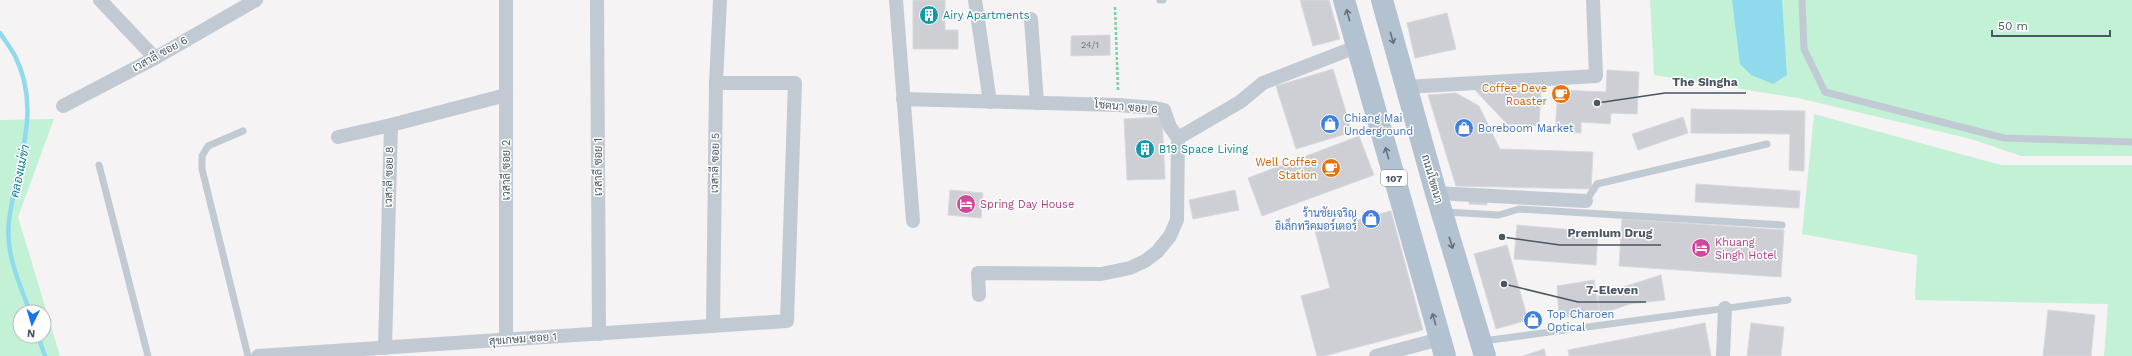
<svg xmlns="http://www.w3.org/2000/svg" width="2132" height="356" font-family="'Work Sans',Sarabun,sans-serif">
<rect width="100%" height="100%" fill="#f5f3f3"/>
<g fill="#c3f1d5" fill-rule="evenodd">
<polygon points="1650,0 2132,0 2132,156 2021,156 1971,139 1798,98 1654,75"/>
<polygon points="1814,114 2001,165 2132,165 2132,356 2104,356 2108,304 1915,300 1917,255 1802,234"/>
<path d="M54,119L18,217L60,356H0V120ZM20,312H44V336H20Z"/>
</g>
<polygon fill="#90daee" points="1732,0 1782,0 1787,75 1773,84 1751,75 1740,64"/>
<g fill="none" stroke-linecap="round" stroke-linejoin="round">
<g stroke="#90daee" stroke-width="4.5">
<path d="M0,33C5,41 11,48 15,56C43,111 16,165 9,221C5,253 19,282 30,312"/>
<polyline points="38,336 45,356"/>
</g>
</g>
<g fill="#cdcfd5" stroke="#d7d9de">
<polygon points="913,0 945,0 945,30 958,30 958,49 913,49"/>
<polygon points="1300,0 1329,0 1340,39 1313,46"/>
<polygon points="1447,13 1456,49 1415,58 1407,23"/>
<polygon points="1110,35 1110,55 1071,56 1071,36"/>
<polygon points="1333,69 1352,132 1296,149 1276,86"/>
<polygon points="1607,70 1639,72 1637,114 1611,113 1610,124 1581,122 1581,133 1555,132 1558,90 1606,92"/>
<polygon points="1474,89 1541,91 1539,126 1507,124"/>
<polygon points="1456,93 1479,106 1500,149 1593,152 1591,189 1456,186 1428,95"/>
<polygon points="1691,109 1805,111 1804,171 1789,170 1790,134 1691,133"/>
<polygon points="1162,117 1165,179 1127,180 1124,119"/>
<polygon points="1683,117 1688,133 1638,150 1632,134"/>
<polygon points="1359,136 1374,175 1262,216 1248,178"/>
<polygon points="1696,184 1800,191 1799,208 1695,202"/>
<polygon points="950,190 983,193 981,218 948,215"/>
<polygon points="1235,190 1239,210 1193,219 1189,200"/>
<polygon points="1469,197 1487,198 1487,205 1469,204"/>
<polygon points="1391,211 1423,330 1324,356 1317,356 1301,296 1330,288 1315,231"/>
<polygon points="1622,219 1784,230 1781,277 1619,266"/>
<polygon points="1517,225 1598,232 1596,265 1514,259"/>
<polygon points="1507,245 1528,320 1496,329 1474,254"/>
<polygon points="1661,275 1665,300 1630,304 1600,314 1598,295"/>
<polygon points="1594,280 1600,314 1559,318 1557,286"/>
<polygon points="2048,310 2095,315 2091,356 2043,356"/>
<polygon points="1705,323 1711,356 1569,356 1568,350"/>
<polygon points="1751,323 1784,327 1781,356 1747,356"/>
<polygon points="1544,349 1546,356 1523,356"/>
</g>
<g fill="none" stroke-linecap="round" stroke-linejoin="round">
<polyline stroke="#7ad0a6" stroke-width="2.5" stroke-dasharray="3 2" stroke-linecap="butt" points="1115,7 1118,90"/>
<g stroke="#c1cad2" stroke-width="7">
<polyline points="1160,0 1163,0"/>
<polyline points="1802,0 1804,49 1825,92 2004,138 2132,142"/>
<polyline points="243,131 208,146 202,156 202,169 248,356"/>
<polyline points="99,165 148,356"/>
<polyline points="1586,201 1597,184 1767,144"/>
<polyline points="1444,212 1499,215 1519,209 1782,225"/>
<polyline points="1483,341 1788,300"/>
</g>
<g stroke="#c1cad2" stroke-width="14">
<polyline points="100,0 155,58"/>
<polyline points="506,0 506,340"/>
<polyline points="597,0 599,334"/>
<polyline points="896,0 913,221"/>
<polyline points="975,0 990,102"/>
<polyline points="1031,19 1037,103"/>
<polyline points="1406,87 1596,76 1593,0"/>
<polyline points="903,99 1118,105 1155,108 1164,110 1170,127 1178,138 1240,102 1263,83 1356,47"/>
<polyline points="63,106 155,58 256,0"/>
<polyline points="338,137 391,125"/>
<polyline points="1436,193 1586,201"/>
<polyline points="979,295 978,273 1101,274 1130,268 1145,261 1157,252 1170,236 1177,220 1178,138"/>
<polyline points="713,326 716,83 720,0"/>
<polyline points="385,348 391,125 506,95"/>
<polyline points="258,356 787,321 795,83 716,83"/>
<polyline points="1376,356 1440,339"/>
<polyline points="1723,356 1725,308"/>
</g>
<g stroke="#b3c2d1" stroke-width="22">
<polyline points="1344,0 1445,356"/>
<polyline points="1382,0 1436,193 1485,356"/>
</g>
</g>
<defs><path id="oneway-shaft" d="M-6 0H5M1.5-3L5.5 0L1.5 3" fill="none" stroke-width="1.6" stroke-linecap="round" stroke-linejoin="round"/></defs>
<g stroke="#64717d">
<use href="#oneway-shaft" transform="translate(1348 15) rotate(-105)"/>
<use href="#oneway-shaft" transform="translate(1392 38) rotate(74)"/>
<use href="#oneway-shaft" transform="translate(1387 153) rotate(-106)"/>
<use href="#oneway-shaft" transform="translate(1451 243) rotate(73)"/>
<use href="#oneway-shaft" transform="translate(1434 319) rotate(-106)"/>
</g>
<defs>
<g id="building-disc" transform="scale(1)"><circle r="9.5" fill="#0f9aa8" stroke="#fff"/><path d="M-4-6H4V6H1V3H-1V6H-4ZM-2.5-4.3h1.7v1.8h-1.7ZM.8-4.3h1.7v1.8H.8ZM-2.5-1h1.7V.8h-1.7ZM.8-1h1.7V.8H.8Z" fill="#fff"/></g>
<g id="cafe-disc" transform="scale(1)"><circle r="9.5" fill="#e8710a" stroke="#fff"/><path d="M-5.5-4.5H6V0H3Q3 3.5 0 3.5H-2.5Q-5.5 3.5-5.5 0ZM3-3.2v2h1.7v-2ZM-6 4.5H4V6H-6Z" fill="#fff"/></g>
<g id="shop-disc" transform="scale(1)"><circle r="9.5" fill="#3f7fe0" stroke="#fff"/><path d="M-5-2.5h2.3a2.7 3.5 0 0 1 5.4 0H5L5.5 6h-11ZM-1.5-2.5h3a1.5 2.3 0 0 0-3 0Z" fill="#fff"/></g>
<g id="hotel-disc" transform="scale(1)"><circle r="9.5" fill="#d1479c" stroke="#fff"/><path d="M-6-4.5h1.5V1H6V5H4.5V3h-9V5H-6ZM-4 0a1.8 1.8 0 1 1 3.6 0ZM.5 0V-2.5h3Q6-2.5 6 0Z" fill="#fff"/></g>
</defs>
<g fill-rule="evenodd">
<use href="#building-disc" x="929" y="15"/>
<use href="#cafe-disc" x="1561" y="94"/>
<use href="#shop-disc" x="1330" y="124"/>
<use href="#shop-disc" x="1464" y="128"/>
<use href="#building-disc" x="1145" y="149"/>
<use href="#cafe-disc" x="1331" y="168"/>
<use href="#hotel-disc" x="966" y="204"/>
<use href="#shop-disc" x="1371" y="219"/>
<use href="#hotel-disc" x="1701" y="248"/>
<use href="#shop-disc" x="1533" y="320"/>
</g>
<g text-anchor="middle" dominant-baseline="central" stroke-width="3" stroke-linejoin="round" paint-order="stroke">
<g font-size="9" fill="#6b747e">
<text x="1090" y="45">24/1</text>
</g>
<rect fill="#fff" stroke="#808990" stroke-width="1" x="1381" y="170" width="26" height="16" rx="3"/>
<g font-size="10" font-weight="bold" fill="#4a5661">
<text x="1394" y="178">107</text>
</g>
<g font-size="11" fill="#0d838f" stroke="#fff" text-anchor="start">
<text x="943" y="15">Airy Apartments</text>
<text x="1159" y="149">B19 Space Living</text>
</g>
<g font-size="11" fill="#4a5661" stroke="#fff">
<text transform="translate(160 54) rotate(-29)">เวสาลี ซอย 6</text>
<text transform="translate(1126 107) rotate(5)">โชตนา ซอย 6</text>
<text transform="translate(715 163) rotate(-89)">เวสาลี ซอย 5</text>
<text transform="translate(598 167) rotate(-90)">เวสาลี ซอย 1</text>
<text transform="translate(506 170) rotate(-90)">เวสาลี ซอย 2</text>
<text transform="translate(389 177) rotate(-89)">เวสาลี ซอย 8</text>
<text transform="translate(1432 179) rotate(74)">ถนนโชตนา</text>
<text transform="translate(523 339) rotate(-4)">สุขเกษม ซอย 1</text>
</g>
<g font-size="11" fill="#c56008" stroke="#fff" text-anchor="end">
<text x="1547" y="88">Coffee Deve<tspan x="1547" dy="13">Roaster</tspan></text>
<text x="1317" y="162">Well Coffee<tspan x="1317" dy="13">Station</tspan></text>
</g>
<g font-size="11" fill="#366cbe" stroke="#fff" text-anchor="start">
<text x="1344" y="118">Chiang Mai<tspan x="1344" dy="13">Underground</tspan></text>
<text x="1478" y="128">Boreboom Market</text>
<text x="1357" y="213" text-anchor="end">ร้านชัยเจริญ<tspan x="1357" dy="13">อิเล็กทริคมอร์เตอร์</tspan></text>
<text x="1547" y="314">Top Charoen<tspan x="1547" dy="13">Optical</tspan></text>
</g>
<g font-size="11" fill="#b23c85" stroke="#fff" text-anchor="start">
<text x="980" y="204">Spring Day House</text>
<text x="1715" y="242">Khuang<tspan x="1715" dy="13">Singh Hotel</tspan></text>
</g>
<g font-size="12" font-style="italic" fill="#0c7c9b" stroke="#fff">
<text transform="translate(20 171) rotate(-78)">คลองแม่ข่า</text>
</g>
</g>
<path fill="none" stroke="#4a5661" stroke-width="1.5" d="M1597 103L1665 93H1746M1502 237L1560 245H1661M1504 284L1578 302H1646"/>
<g fill="#4a5661" stroke="#fff" stroke-width="1.5">
<circle cx="1597" cy="103" r="4"/>
<circle cx="1502" cy="237" r="4"/>
<circle cx="1504" cy="284" r="4"/>
</g>
<g font-size="12" text-anchor="middle" font-weight="bold" fill="#4a5661" stroke="#fff" stroke-width="3" stroke-linejoin="round" paint-order="stroke">
<text x="1705" y="86">The Singha</text>
<text x="1610" y="237">Premium Drug</text>
<text x="1612" y="294">7-Eleven</text>
</g>
<g transform="translate(32 324) rotate(185)"><circle r="19" fill="#ffffff" stroke="#b7bbc0"/>
<path d="M0-3L7 15L0 10L-7 15Z" fill="#1a73e8"/>
<text y="-6" font-size="11" font-weight="bold" text-anchor="middle" fill="#4a5661">N</text>
</g>
<path d="M1992 30v6h118v-6" fill="none" stroke="#4a5661" stroke-width="2"/>
<text x="1998" y="30" font-size="12" fill="#4a5661" stroke="#ffffff" stroke-width="3" paint-order="stroke">50 m</text>
</svg>
